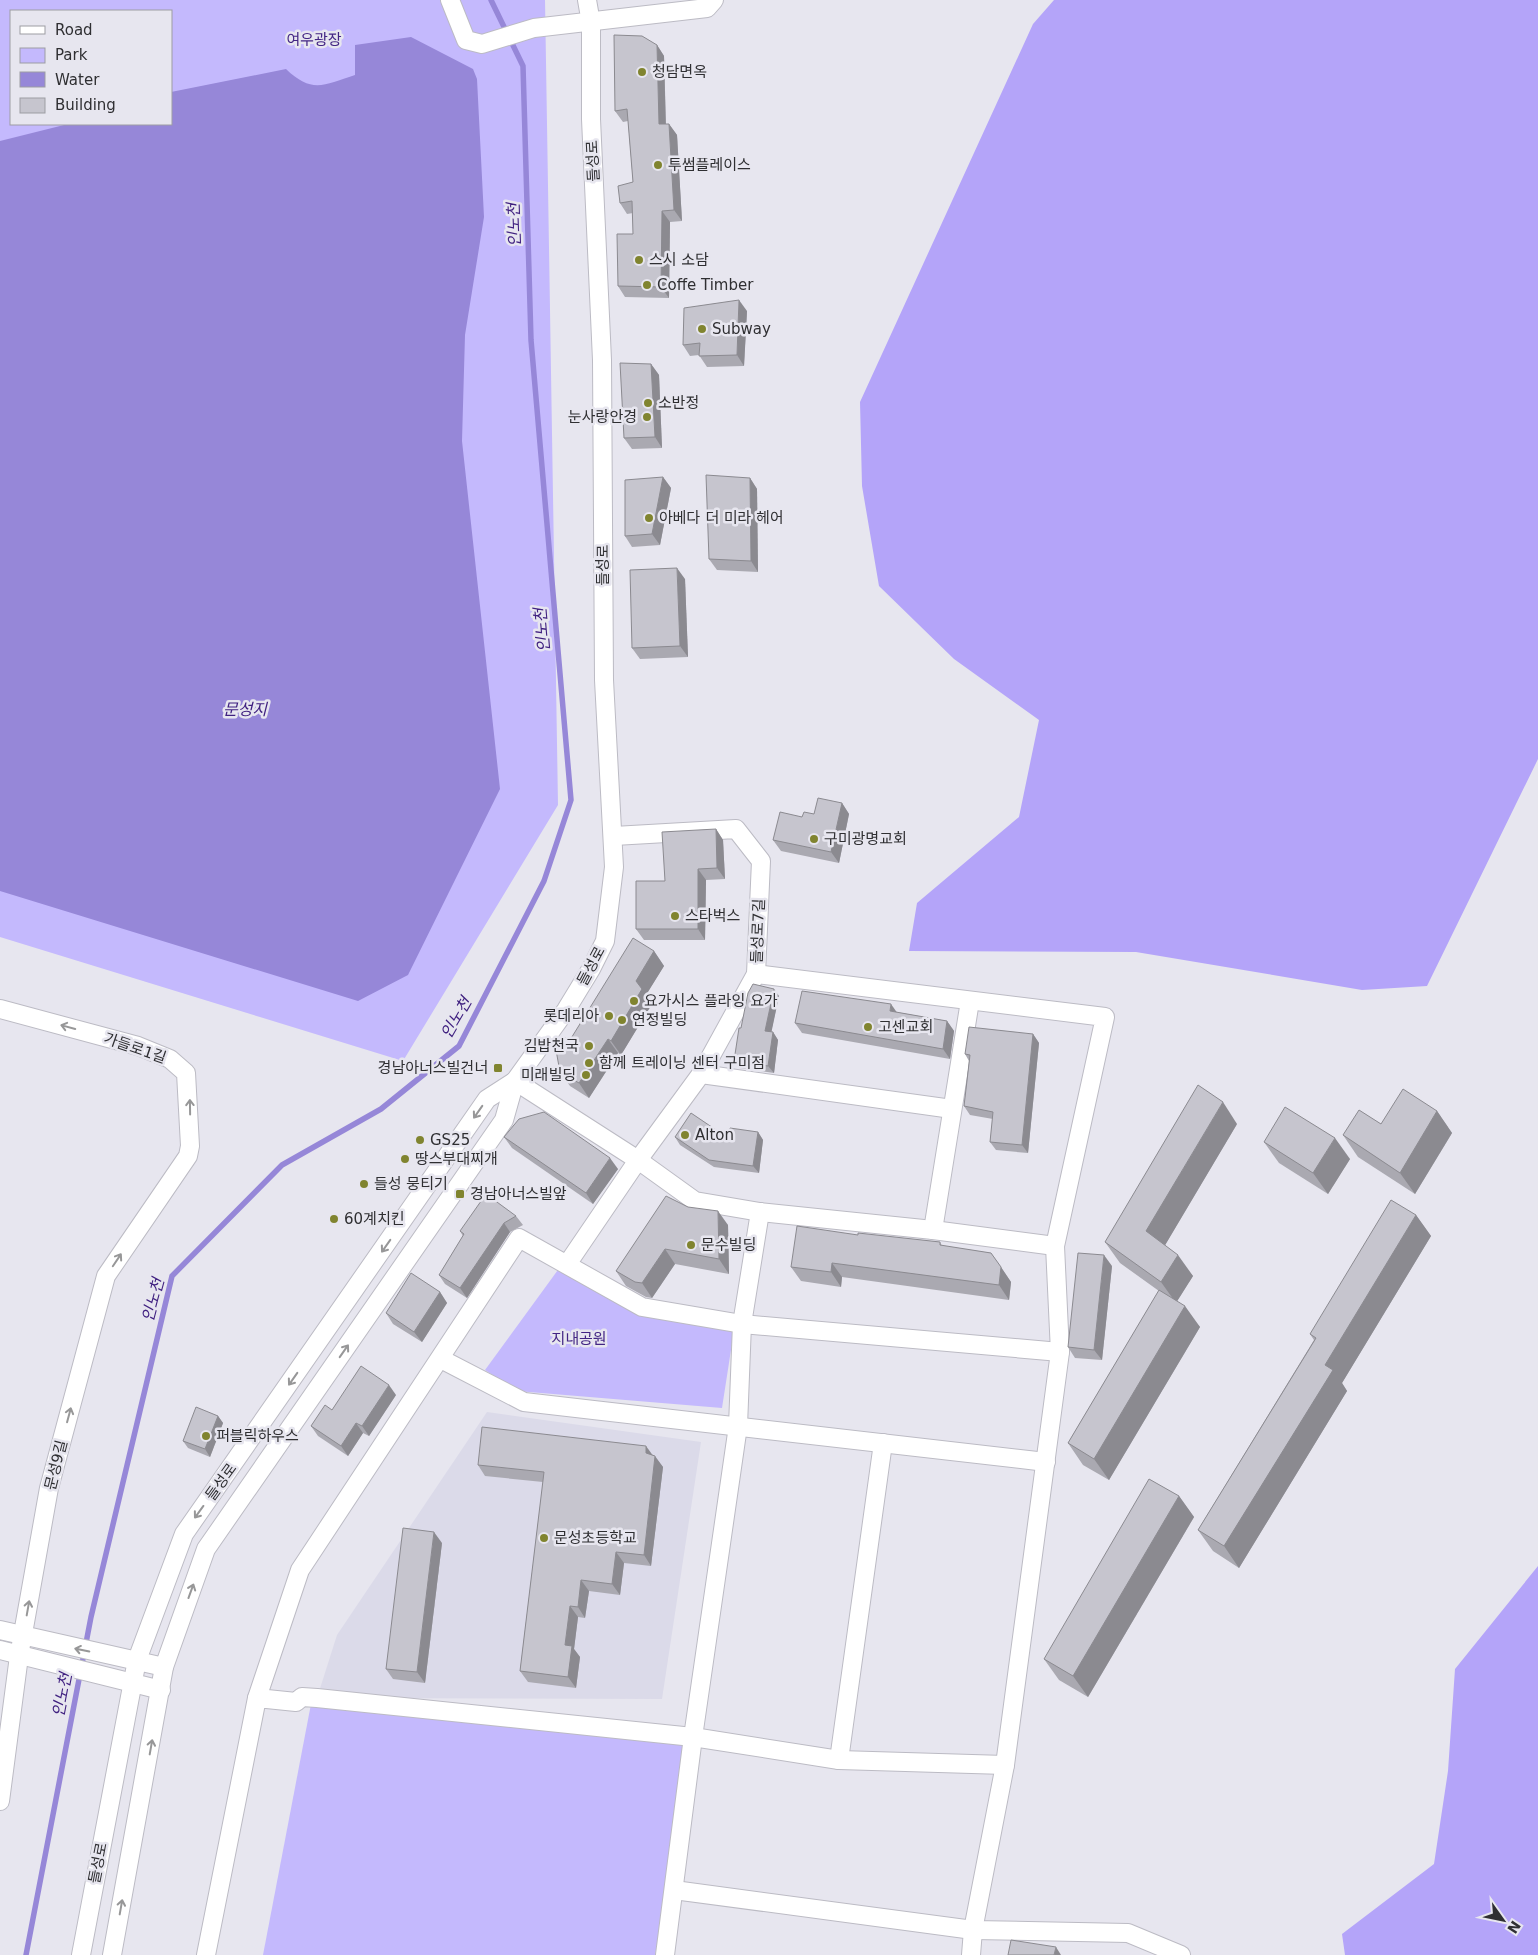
<svg xmlns="http://www.w3.org/2000/svg" width="1538" height="1955" font-family="'DejaVu Sans','Noto Sans KR',sans-serif">
<rect width="100%" height="100%" fill="#e7e6ef"/>
<polygon fill="#dbdae9" points="487,1412 701,1442 662,1699 317,1698 337,1635"/>
<g fill="#c4b9fd" fill-rule="evenodd">
<path d="M0,0H545L558,805L403,1061L0,937ZM11,11H171V124H11Z"/>
<polygon points="563,1263 641,1309 735,1324 722,1408 517,1391 485,1370"/>
<polygon points="311,1704 693,1737 655,1955 263,1955"/>
</g>
<g fill="#b4a4f9">
<polygon points="1054,0 1538,0 1538,759 1427,986 1362,990 1136,952 909,951 917,903 1019,817 1039,720 954,659 879,586 862,486 860,402 1033,24"/>
<polygon points="1538,1566 1538,1955 1345,1955 1342,1934 1434,1864 1448,1771 1455,1669"/>
</g>
<path fill="#9687d8" d="M411,37L473,69L477,79L484,217L465,335L462,441L500,789L408,975L358,1001L0,891V141L68,124H171V92L286,69C312,94 324,85 355,75V45Z"/>
<g fill="none" stroke-linecap="round" stroke-linejoin="round">
<polyline stroke="#9687d8" stroke-width="5.5" points="26,1955 91,1617 172,1276 282,1165 381,1109 459,1046 544,881 571,800 531,340 523,66 491,0"/>
<g stroke="#bcbbc4" stroke-width="20">
<g id="minor">
<polyline points="450,0 466,40 482,44 534,28 707,8 714,0"/>
<polyline points="756,974 1105,1017 1055,1246 1060,1352 1005,1765 973,1930 971,1955"/>
<polyline points="0,1009 138,1046 170,1059 186,1073 190,1146 188,1156 106,1276 49,1488 19,1656 0,1801"/>
<polyline points="701,1074 952,1109"/>
<polyline points="515,1081 638,1160 695,1201 760,1212 933,1230 1055,1246"/>
<polyline points="933,1230 970,1001"/>
<polyline points="568,1263 638,1160 701,1074 756,974 761,861 736,829 614,836"/>
<polyline points="441,1359 524,1402 1046,1462"/>
<polyline points="0,1630 164,1667"/>
<polyline points="0,1650 161,1690"/>
<polyline points="257,1698 300,1570 519,1238 642,1307 742,1324 1060,1352"/>
<polyline points="839,1760 883,1443"/>
<polyline points="674,1890 973,1930 1128,1933 1181,1955"/>
<polyline points="81,1955 137,1660 184,1534 487,1099 515,1081"/>
<polyline points="112,1955 164,1667 206,1549 504,1120 515,1081 566,1010 591,969 605,941 614,867 604,680 602,360 591,119 591,23 587,0"/>
<polyline points="206,1955 257,1698 296,1702 302,1697 317,1698 693,1737 839,1760 1005,1765"/>
<polyline points="665,1955 693,1737 738,1426 742,1324 760,1212"/>
</g>
</g>
<use href="#minor" stroke="#fff" stroke-width="18"/>
</g>
<g fill="#aaa9b1">
<polygon points="657,45 664,56 666,124 669,124 677,135 682,221 670,222 669,298 625,297 618,286 633,234 633,213 627,214 620,203 633,182 628,121 623,122 615,111"/>
<polygon points="747,311 744,366 707,367 699,355 690,356 683,345"/>
<polygon points="651,364 659,375 662,448 632,449 624,438"/>
<polygon points="663,477 671,488 660,545 632,547 625,536"/>
<polygon points="750,478 757,489 758,572 717,570 709,559"/>
<polygon points="685,579 688,657 640,659 632,648"/>
<polygon points="842,803 849,814 839,863 781,851 773,840 802,817 814,814"/>
<polygon points="716,829 723,840 725,879 706,880 705,940 644,940 636,929 665,881"/>
<polygon points="654,951 664,966 646,995 652,1004 621,1055 618,1053 589,1098 570,1086 560,1072 570,1040"/>
<polygon points="779,996 771,1032 773,1032 778,1040 774,1073 739,1068 734,1061"/>
<polygon points="896,1012 947,1021 954,1031 950,1059 802,1033 795,1023"/>
<polygon points="1033,1034 1039,1043 1028,1153 996,1150 990,1142 993,1119 970,1115 964,1106 969,1061 965,1054"/>
<polygon points="1437,1111 1452,1133 1415,1194 1358,1157 1343,1135"/>
<polygon points="1237,1124 1165,1245 1193,1276 1177,1301 1200,1327 1109,1480 1083,1465 1068,1443 1159,1291 1120,1263 1105,1242"/>
<polygon points="758,1132 763,1140 759,1173 714,1167 680,1145 675,1137 728,1138"/>
<polygon points="504,1137 618,1169 593,1204 512,1148"/>
<polygon points="1264,1142 1350,1159 1328,1194 1279,1163"/>
<polygon points="688,1207 728,1225 729,1274 675,1264 652,1298 646,1297 626,1286 616,1271"/>
<polygon points="1416,1215 1431,1236 1342,1383 1347,1391 1239,1568 1213,1551 1198,1530 1314,1340 1310,1334"/>
<polygon points="516,1216 523,1225 510,1232 467,1298 445,1284 439,1275 463,1236 460,1231"/>
<polygon points="858,1235 940,1242 942,1246 991,1253 1011,1282 1009,1300 842,1277 841,1287 801,1281 791,1267"/>
<polygon points="1112,1266 1102,1360 1075,1358 1068,1347"/>
<polygon points="440,1292 447,1303 422,1342 393,1324 386,1313"/>
<polygon points="396,1395 369,1436 363,1433 348,1456 318,1436 311,1426 332,1410"/>
<polygon points="218,1416 223,1423 210,1457 188,1448 183,1441"/>
<polygon points="653,1455 663,1467 651,1566 624,1563 620,1595 589,1591 585,1618 578,1617 574,1649 580,1657 576,1688 528,1682 520,1671 543,1482 485,1476 478,1465"/>
<polygon points="1179,1496 1194,1517 1088,1697 1059,1680 1044,1659"/>
<polygon points="442,1543 425,1683 393,1679 386,1669"/>
</g>
<g fill="#8b8a90">
<polygon points="657,45 664,56 666,135 659,124"/>
<polygon points="669,124 677,135 682,221 674,210"/>
<polygon points="662,211 670,222 669,298 661,287"/>
<polygon points="739,300 747,311 744,366 737,355"/>
<polygon points="651,364 659,375 662,448 655,437"/>
<polygon points="663,477 671,488 660,545 652,534"/>
<polygon points="750,478 757,489 758,572 751,561"/>
<polygon points="677,568 685,579 688,657 680,646"/>
<polygon points="842,803 849,814 839,863 831,852"/>
<polygon points="716,829 723,840 725,879 717,868"/>
<polygon points="698,869 706,880 705,940 698,929"/>
<polygon points="654,951 664,966 646,995 652,1004 621,1055 611,1041 636,981"/>
<polygon points="774,989 779,996 770,1039 765,1031"/>
<polygon points="891,1004 898,1014 890,1011"/>
<polygon points="947,1021 954,1031 950,1059 943,1049"/>
<polygon points="773,1032 778,1040 774,1073 768,1066"/>
<polygon points="1033,1034 1039,1043 1028,1153 1022,1145"/>
<polygon points="608,1039 618,1053 589,1098 579,1083"/>
<polygon points="1223,1102 1237,1124 1161,1252 1146,1231"/>
<polygon points="1437,1111 1452,1133 1415,1194 1400,1173"/>
<polygon points="758,1132 763,1140 759,1173 753,1166"/>
<polygon points="1335,1138 1350,1159 1328,1194 1313,1173"/>
<polygon points="610,1158 618,1169 593,1204 586,1193"/>
<polygon points="718,1211 728,1225 729,1274 719,1259"/>
<polygon points="1416,1215 1431,1236 1342,1383 1347,1391 1239,1568 1224,1546 1325,1365"/>
<polygon points="504,1223 510,1232 467,1298 460,1288"/>
<polygon points="665,1249 675,1264 652,1298 642,1283"/>
<polygon points="1104,1255 1112,1266 1102,1360 1094,1350"/>
<polygon points="1178,1255 1193,1276 1176,1303 1161,1282"/>
<polygon points="832,1263 842,1277 841,1287 831,1272"/>
<polygon points="1001,1267 1011,1282 1009,1300 999,1285"/>
<polygon points="440,1292 447,1303 422,1342 414,1332"/>
<polygon points="1185,1306 1200,1327 1109,1480 1094,1459"/>
<polygon points="389,1385 396,1395 369,1436 362,1426"/>
<polygon points="218,1416 223,1423 210,1457 205,1449"/>
<polygon points="356,1423 363,1433 348,1456 341,1446"/>
<polygon points="646,1446 654,1457 646,1453"/>
<polygon points="655,1456 663,1467 651,1566 644,1555"/>
<polygon points="1179,1496 1194,1517 1088,1697 1073,1676"/>
<polygon points="434,1532 442,1543 425,1683 417,1672"/>
<polygon points="616,1552 624,1563 620,1595 612,1584"/>
<polygon points="581,1580 589,1591 585,1618 578,1607"/>
<polygon points="570,1606 578,1617 574,1649 580,1657 576,1688 568,1677 565,1645"/>
<polygon points="1056,1947 1061,1955 1054,1955"/>
</g>
<g fill="#c6c5ce" stroke="#8b8a90">
<polygon points="614,35 642,36 657,45 659,124 669,124 674,210 662,211 661,287 618,286 617,234 633,234 632,201 620,203 618,186 633,182 627,109 615,111"/>
<polygon points="739,300 737,355 699,356 700,343 683,345 684,308"/>
<polygon points="620,363 651,364 655,437 624,438"/>
<polygon points="706,475 750,478 751,561 709,559"/>
<polygon points="663,477 652,534 625,536 625,480"/>
<polygon points="677,568 680,646 632,648 630,570"/>
<polygon points="818,798 842,803 831,852 773,840 780,812 802,817 804,812 814,814"/>
<polygon points="716,829 717,868 698,869 698,929 636,929 636,881 665,881 662,832"/>
<polygon points="633,938 654,951 636,981 642,989 611,1041 608,1039 579,1083 560,1072 556,1050 564,1037 570,1040"/>
<polygon points="753,984 774,989 765,1031 773,1032 768,1066 734,1061 739,1028 741,1028 748,993"/>
<polygon points="802,991 891,1004 890,1011 947,1021 943,1049 795,1023"/>
<polygon points="969,1027 1033,1034 1022,1145 990,1142 993,1112 964,1106 970,1055 965,1054"/>
<polygon points="1198,1085 1223,1102 1146,1231 1178,1255 1161,1282 1105,1242"/>
<polygon points="1403,1089 1437,1111 1400,1173 1343,1135 1359,1110 1381,1124"/>
<polygon points="1285,1107 1335,1138 1313,1173 1264,1142"/>
<polygon points="544,1112 610,1158 586,1193 504,1137 519,1119"/>
<polygon points="691,1113 728,1138 730,1128 758,1132 753,1166 709,1160 675,1137"/>
<polygon points="486,1194 516,1216 504,1223 460,1288 439,1275 464,1234 460,1231"/>
<polygon points="666,1196 688,1207 718,1211 719,1259 665,1249 642,1283 635,1282 616,1271"/>
<polygon points="1391,1200 1416,1215 1325,1365 1333,1370 1224,1546 1198,1530 1316,1338 1310,1334"/>
<polygon points="797,1226 858,1235 858,1233 940,1242 940,1245 991,1253 1001,1267 999,1285 832,1263 831,1272 791,1267"/>
<polygon points="1078,1253 1104,1255 1094,1350 1068,1347"/>
<polygon points="411,1273 440,1292 414,1332 386,1313"/>
<polygon points="1159,1290 1185,1306 1094,1459 1068,1443"/>
<polygon points="361,1366 389,1385 362,1426 356,1423 341,1446 311,1426 325,1405 332,1410"/>
<polygon points="196,1407 218,1416 205,1449 183,1441"/>
<polygon points="482,1427 646,1446 646,1453 655,1456 644,1555 616,1552 612,1584 581,1580 578,1607 570,1606 565,1645 572,1646 568,1677 520,1671 544,1472 478,1465"/>
<polygon points="1149,1479 1179,1496 1073,1676 1044,1659"/>
<polygon points="403,1528 434,1532 417,1672 386,1669"/>
<polygon points="1011,1940 1056,1947 1054,1955 1008,1955"/>
</g>
<defs><path id="oneway-shaft" d="M-6 0H5M1.5-3L5.5 0L1.5 3" fill="none" stroke-width="1.6" stroke-linecap="round" stroke-linejoin="round" transform="scale(1.25)"/></defs>
<g stroke="#979798">
<use href="#oneway-shaft" transform="translate(68 1027) rotate(-165)"/>
<use href="#oneway-shaft" transform="translate(190 1107) rotate(-91)"/>
<use href="#oneway-shaft" transform="translate(478 1112) rotate(125)"/>
<use href="#oneway-shaft" transform="translate(386 1246) rotate(125)"/>
<use href="#oneway-shaft" transform="translate(117 1260) rotate(-56)"/>
<use href="#oneway-shaft" transform="translate(344 1351) rotate(-55)"/>
<use href="#oneway-shaft" transform="translate(293 1379) rotate(125)"/>
<use href="#oneway-shaft" transform="translate(69 1415) rotate(-75)"/>
<use href="#oneway-shaft" transform="translate(199 1512) rotate(126)"/>
<use href="#oneway-shaft" transform="translate(191 1591) rotate(-70)"/>
<use href="#oneway-shaft" transform="translate(28 1608) rotate(-80)"/>
<use href="#oneway-shaft" transform="translate(82 1650) rotate(-168)"/>
<use href="#oneway-shaft" transform="translate(151 1747) rotate(-80)"/>
<use href="#oneway-shaft" transform="translate(121 1907) rotate(-80)"/>
</g>
<g fill="#80842f" stroke="#e7e6ef" stroke-width="2">
<circle cx="642" cy="72" r="5"/>
<circle cx="658" cy="165" r="5"/>
<circle cx="639" cy="260" r="5"/>
<circle cx="647" cy="285" r="5"/>
<circle cx="702" cy="329" r="5"/>
<circle cx="648" cy="403" r="5"/>
<circle cx="647" cy="417" r="5"/>
<circle cx="649" cy="518" r="5"/>
<circle cx="814" cy="839" r="5"/>
<circle cx="675" cy="916" r="5"/>
<circle cx="634" cy="1001" r="5"/>
<circle cx="609" cy="1016" r="5"/>
<circle cx="622" cy="1020" r="5"/>
<circle cx="868" cy="1027" r="5"/>
<circle cx="589" cy="1046" r="5"/>
<circle cx="589" cy="1063" r="5"/>
<rect x="493" y="1063" width="10" height="10" rx="2.5"/>
<circle cx="586" cy="1075" r="5"/>
<circle cx="685" cy="1135" r="5"/>
<circle cx="420" cy="1140" r="5"/>
<circle cx="405" cy="1159" r="5"/>
<circle cx="364" cy="1184" r="5"/>
<rect x="455" y="1189" width="10" height="10" rx="2.5"/>
<circle cx="334" cy="1219" r="5"/>
<circle cx="691" cy="1245" r="5"/>
<circle cx="206" cy="1436" r="5"/>
<circle cx="544" cy="1538" r="5"/>
</g>
<g text-anchor="middle" dominant-baseline="central" stroke-width="5" stroke-linejoin="round" paint-order="stroke">
<g font-size="15" fill="#432584" stroke="#e7e6ef">
<text x="314" y="40">여우광장</text>
<text x="579" y="1339">지내공원</text>
</g>
<g font-size="15" fill="#2f2f32" stroke="#e7e6ef" text-anchor="start">
<text x="652" y="72">청담면옥</text>
<text x="668" y="165">투썸플레이스</text>
<text x="649" y="260">스시 소담</text>
<text x="657" y="285">Coffe Timber</text>
<text x="712" y="329">Subway</text>
<text x="658" y="403">소반정</text>
<text x="637" y="417" text-anchor="end">눈사랑안경</text>
<text x="659" y="518">아베다 더 미라 헤어</text>
<text x="824" y="839">구미광명교회</text>
<text x="685" y="916">스타벅스</text>
<text x="644" y="1001">요가시스 플라잉 요가</text>
<text x="599" y="1016" text-anchor="end">롯데리아</text>
<text x="632" y="1020">연정빌딩</text>
<text x="878" y="1027">고센교회</text>
<text x="579" y="1046" text-anchor="end">김밥천국</text>
<text x="599" y="1063">함께 트레이닝 센터 구미점</text>
<text x="488" y="1068" text-anchor="end">경남아너스빌건너</text>
<text x="576" y="1075" text-anchor="end">미래빌딩</text>
<text x="695" y="1135">Alton</text>
<text x="430" y="1140">GS25</text>
<text x="415" y="1159">땅스부대찌개</text>
<text x="374" y="1184">들성 뭉티기</text>
<text x="470" y="1194">경남아너스빌앞</text>
<text x="344" y="1219">60계치킨</text>
<text x="701" y="1245">문수빌딩</text>
<text x="216" y="1436">퍼블릭하우스</text>
<text x="554" y="1538">문성초등학교</text>
</g>
<g font-size="15" fill="#2f2f32" stroke="#e7e6ef">
<text transform="translate(593 161) rotate(-93)">들성로</text>
<text transform="translate(603 565) rotate(-90)">들성로</text>
<text transform="translate(758 931) rotate(-88)">들성로7길</text>
<text transform="translate(591 966) rotate(-62)">들성로</text>
<text transform="translate(135 1048) rotate(19)">가들로1길</text>
<text transform="translate(56 1465) rotate(-76)">문성9길</text>
<text transform="translate(221 1482) rotate(-54)">들성로</text>
<text transform="translate(98 1863) rotate(-79)">들성로</text>
</g>
<g font-size="16" font-style="italic" fill="#402180" stroke="#e7e6ef">
<text transform="translate(514 225) rotate(-92)">인노천</text>
<text transform="translate(542 630) rotate(-95)">인노천</text>
<text x="245" y="709">문성지</text>
<text transform="translate(456 1018) rotate(-60)">인노천</text>
<text transform="translate(153 1300) rotate(-75)">인노천</text>
<text transform="translate(62 1695) rotate(-79)">인노천</text>
</g>
</g>
<rect x="10" y="10" width="162" height="115" fill="#e7e6ef" stroke="#9d9da3"/>
<rect x="20" y="26" width="25" height="8" fill="#ffffff" stroke="#9d9da3"/>
<text x="55" y="35" font-size="15" fill="#2f2f32">Road</text>
<rect x="20" y="48" width="25" height="15" fill="#c4b9fd" stroke="#9d9da3"/>
<text x="55" y="60" font-size="15" fill="#2f2f32">Park</text>
<rect x="20" y="72" width="25" height="15" fill="#9687d8" stroke="#9d9da3"/>
<text x="55" y="85" font-size="15" fill="#2f2f32">Water</text>
<rect x="20" y="98" width="25" height="15" fill="#c6c5ce" stroke="#9d9da3"/>
<text x="55" y="110" font-size="15" fill="#2f2f32">Building</text>
<g transform="translate(1503 1920) rotate(123)" stroke="#e7e6ef" stroke-width="4" paint-order="stroke">
<path d="M0-4L9 19L0 12L-9 19Z" fill="#2f2f32"/>
<text y="-8" font-size="14" font-weight="bold" text-anchor="middle" fill="#2f2f32">N</text>
</g>
</svg>
